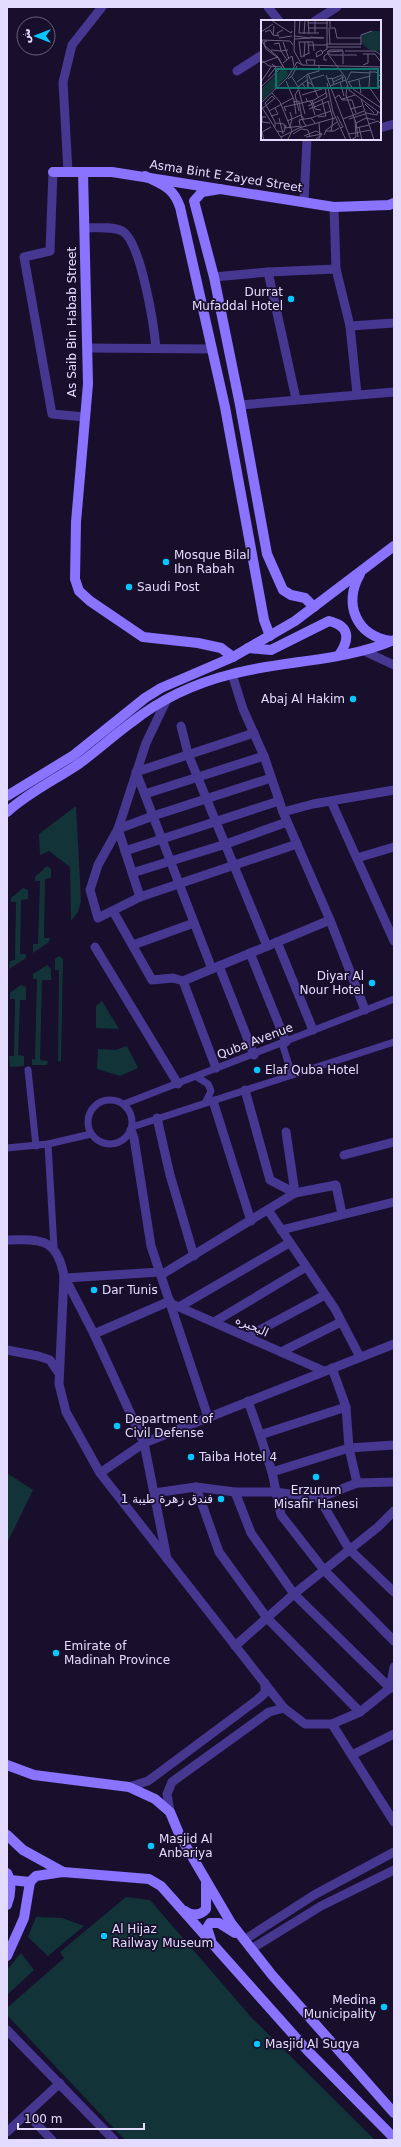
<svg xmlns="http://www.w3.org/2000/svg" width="401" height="2147" font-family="'DejaVu Sans','Noto Sans Arabic',sans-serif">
<rect width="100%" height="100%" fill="#180f2d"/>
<g fill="#123438">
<polygon points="76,806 81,901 78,912 71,921 70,867 49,851 40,855 39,834"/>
<polygon points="47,866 51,869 51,878 45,879 44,938 50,938 49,942 33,953 33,944 38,944 40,881 35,881 35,877"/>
<polygon points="23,888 28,890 28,899 21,900 20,954 26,954 26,958 9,969 10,961 15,960 16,902 11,902 11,898"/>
<polygon points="59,956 63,959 61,1062 58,1061 59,970 55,970 55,959"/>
<polygon points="47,965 51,969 51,980 42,980 40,1060 48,1061 47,1065 32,1065 32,1059 35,1059 37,979 33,979 33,974"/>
<polygon points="21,985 26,987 26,1000 20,1000 18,1055 24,1056 24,1066 10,1067 9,1056 14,1056 15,999 10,999 10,993"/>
<polygon points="102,1001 119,1029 96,1028 96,1006"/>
<polygon points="127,1046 138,1068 120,1076 97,1069 98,1049 116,1050"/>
<polygon points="7,1473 33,1490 8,1541 7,1539"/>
<polygon points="126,1897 150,1900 251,2017 375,2140 125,2140 7,2015 7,2008 64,1958 60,1952"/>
<polygon points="36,1917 62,1918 84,1926 48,1956 28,1937"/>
<polygon points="21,1953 34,1970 7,1995 7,1970"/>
</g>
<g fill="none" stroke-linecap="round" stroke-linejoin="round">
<g stroke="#463790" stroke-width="7">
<polyline points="282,1043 292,1075"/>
<polyline points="28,1070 36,1146"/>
<polyline points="197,1077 208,1084 211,1091 205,1103"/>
<circle cx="110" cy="1122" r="22"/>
<polyline points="124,1104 394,999"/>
<polyline points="132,1127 394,1042"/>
<polyline points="48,1144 54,1248"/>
<polyline points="7,1148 48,1144 91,1134"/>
</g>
<g stroke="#463790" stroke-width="9">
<polyline points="268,7 279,21"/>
<polyline points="315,21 337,7"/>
<polyline points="237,71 262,55"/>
<polyline points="380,128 394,124"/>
<polyline points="53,172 50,251 24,257 52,414 85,417"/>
<polyline points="68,172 63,82 72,45 102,7"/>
<polyline points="304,202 307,139"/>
<polyline points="334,207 336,269 350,326 357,394"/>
<path d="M85,228C96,228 112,226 122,231C141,241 154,326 156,348"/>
<polyline points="268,272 296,399"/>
<polyline points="214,277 268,272 336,269"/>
<polyline points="350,326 394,323"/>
<polyline points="87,348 212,349"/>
<polyline points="240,405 394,392"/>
<polyline points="364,651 394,665"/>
<polyline points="232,674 243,709 264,756 283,812 330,920 365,1010"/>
<polyline points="167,699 146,743 118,829 98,865 90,890 98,918 140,897 297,844"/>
<polyline points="181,726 188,754 267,946"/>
<polyline points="145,794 264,756"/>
<polyline points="331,801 394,941"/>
<polyline points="283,812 313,804 394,790"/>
<polyline points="125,851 279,801"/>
<polyline points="357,858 394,847"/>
<polyline points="132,873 226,844 287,822"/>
<polyline points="140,897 118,829 153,816 271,778"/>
<polyline points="113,911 152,980 173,978 183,981"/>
<polyline points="277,942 313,1030"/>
<polyline points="133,945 194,923"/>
<polyline points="95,947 178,1084"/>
<polyline points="250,953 286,1042"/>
<polyline points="219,966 254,1055"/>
<polyline points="212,969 136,772 254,733"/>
<polyline points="216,1068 183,981 330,920"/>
<polyline points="245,1090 270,1180 295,1193"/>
<polyline points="213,1101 251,1221"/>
<polyline points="157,1118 170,1175 194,1256"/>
<polyline points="131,1130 134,1138 151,1246 208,1417"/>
<polyline points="286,1132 295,1193"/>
<polyline points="344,1155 394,1142"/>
<polyline points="268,1210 335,1309 360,1357"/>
<polyline points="281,1230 394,1202"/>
<path d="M7,1240C41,1239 57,1238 64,1276L59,1384L66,1412L100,1473"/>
<polyline points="161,1275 295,1193 336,1185 342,1214"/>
<polyline points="64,1276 94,1334 144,1443 167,1559"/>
<polyline points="66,1278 160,1272"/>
<polyline points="170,1303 324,1371"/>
<polyline points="179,1307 289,1243"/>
<polyline points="214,1322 306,1267"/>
<polyline points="94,1334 170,1301"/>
<polyline points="247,1337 325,1295"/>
<polyline points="394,1344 144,1443 100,1473 284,1708 305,1724 332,1724 360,1712 390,1688 394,1667"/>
<polyline points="7,1350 38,1356 50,1360 58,1372"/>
<polyline points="281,1352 341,1322"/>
<polyline points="332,1368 346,1407 260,1435 272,1472 349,1448 394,1445"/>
<polyline points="248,1401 260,1435"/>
<polyline points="346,1407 349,1448 357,1483"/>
<polyline points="272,1472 281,1515 324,1570 394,1641"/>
<polyline points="196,1487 219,1552 267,1618 360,1712"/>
<polyline points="235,1492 251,1533 294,1594 390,1688 394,1688"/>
<polyline points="154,1493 196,1487 235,1492 275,1492 319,1498 357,1483 394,1482"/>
<polyline points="319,1498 349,1549 394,1592"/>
<polyline points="235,1646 294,1594 378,1527 394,1511"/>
<polyline points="332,1724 394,1822"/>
<polyline points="352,1755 394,1734"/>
<polyline points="129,1787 148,1781 257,1700 265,1693 265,1683"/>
<polyline points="170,1812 167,1794 172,1782 269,1712 284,1708"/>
<polyline points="244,1940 314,1895 394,1852"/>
<polyline points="251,1949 321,1906 394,1870"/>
<polyline points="7,2030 114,2140"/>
<polyline points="27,2114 52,2140"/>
<polyline points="7,2132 60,2083"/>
</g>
<g stroke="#8973ff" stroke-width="10">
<polyline points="53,172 112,172 334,207 389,205 394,203"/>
<polyline points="83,172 88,384 76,522 75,579 79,591 90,601 143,637 198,643 221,648 233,657"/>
<path d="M145,176C163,185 173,187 180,207L225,407L264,620L270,636"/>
<polyline points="220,189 202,192 194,201 214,277 240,405 267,554 283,590 291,595 305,598 314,607"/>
<path d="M360,574C343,604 356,636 391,641"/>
<path d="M248,648L271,650L329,621C350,626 350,639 339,655"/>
<polyline points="7,796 74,755 145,698 161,688 233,657 295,621 394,546"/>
<path d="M7,812C29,792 55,780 80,763C98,750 114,735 132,722C161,699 196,683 232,674C285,660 343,662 394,640"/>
<polyline points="7,1765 34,1775 129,1787 155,1799 170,1812 180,1836 231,1923 272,1975 394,2113"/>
<polyline points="7,1835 23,1850 63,1872"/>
<path d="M7,1873C12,1882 11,1895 7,1905"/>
<polyline points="10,1880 30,1882"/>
<path d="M185,1911C192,1916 200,1916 206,1909V1884"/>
<polyline points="211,1940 207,1928 210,1923 219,1923 235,1933"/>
<polyline points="7,1956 24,1918 30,1882 36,1876 63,1872 149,1879 161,1886 307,2050 394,2138"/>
</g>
</g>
<g fill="#08c6ff" stroke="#180f2d" stroke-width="1.5">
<circle cx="291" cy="299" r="4"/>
<circle cx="166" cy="562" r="4"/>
<circle cx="129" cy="587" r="4"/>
<circle cx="353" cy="699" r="4"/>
<circle cx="372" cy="983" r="4"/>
<circle cx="257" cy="1070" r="4"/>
<circle cx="94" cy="1290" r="4"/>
<circle cx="117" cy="1426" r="4"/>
<circle cx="191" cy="1457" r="4"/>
<circle cx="316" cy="1477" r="4"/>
<circle cx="221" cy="1499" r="4"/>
<circle cx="56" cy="1653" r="4"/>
<circle cx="151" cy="1846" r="4"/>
<circle cx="104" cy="1936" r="4"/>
<circle cx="384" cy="2007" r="4"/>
<circle cx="257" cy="2044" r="4"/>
</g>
<g text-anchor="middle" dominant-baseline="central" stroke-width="3.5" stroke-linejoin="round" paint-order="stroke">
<g font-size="12" fill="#e4dcff" stroke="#180f2d">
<text transform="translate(226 176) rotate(9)">Asma Bint E Zayed Street</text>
<text transform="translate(72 322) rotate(-90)">As Saib Bin Habab Street</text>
<text transform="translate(255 1041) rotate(-21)">Quba Avenue</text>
<text transform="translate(252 1326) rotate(24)">البحيره</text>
</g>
<g font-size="12" fill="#e4dcff" stroke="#180f2d" text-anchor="start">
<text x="283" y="292" text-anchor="end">Durrat<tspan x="283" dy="14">Mufaddal Hotel</tspan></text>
<text x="174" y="555">Mosque Bilal<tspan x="174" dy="14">Ibn Rabah</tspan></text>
<text x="137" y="587">Saudi Post</text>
<text x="345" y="699" text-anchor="end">Abaj Al Hakim</text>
<text x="364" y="976" text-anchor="end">Diyar Al<tspan x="364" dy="14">Nour Hotel</tspan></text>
<text x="265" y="1070">Elaf Quba Hotel</text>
<text x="102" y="1290">Dar Tunis</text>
<text x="125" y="1419">Department of<tspan x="125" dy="14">Civil Defense</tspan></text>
<text x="199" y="1457">Taiba Hotel 4</text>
<text x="316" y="1490" text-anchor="middle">Erzurum<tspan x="316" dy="14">Misafir Hanesi</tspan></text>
<text x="213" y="1499" text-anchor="end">فندق زهرة طيبة 1</text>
<text x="64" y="1646">Emirate of<tspan x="64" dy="14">Madinah Province</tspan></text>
<text x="159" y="1839">Masjid Al<tspan x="159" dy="14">Anbariya</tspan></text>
<text x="112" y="1929">Al Hijaz<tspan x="112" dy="14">Railway Museum</tspan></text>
<text x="376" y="2000" text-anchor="end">Medina<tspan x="376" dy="14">Municipality</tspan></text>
<text x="265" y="2044">Masjid Al Suqya</text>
</g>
</g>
<g transform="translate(261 20)">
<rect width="120" height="120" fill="#180f2d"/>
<path d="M112,11H120V32L107,29L101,23V15ZM21,49L26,51L27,55L0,82V69Z" fill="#123438"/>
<path fill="none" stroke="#6a6181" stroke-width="1" d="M10,0L30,13L31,11M34,0L33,31L41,45L120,47M39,0L38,13H58M47,0L48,14M69,0V8H74L76,18H100M47,3H67M48,8H66M68,8L69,24M0,12L12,4M4,12L9,10L12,15L13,6M54,13V0M43,14L44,0M12,15L18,16L16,13L22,10M18,18L31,16M49,18H63L49,17M34,19L49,18L34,16M0,20L29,21L32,25M1,20L5,29L17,38L23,48L17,37L4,26L3,22L6,21M47,21L48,34M22,22L28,39M13,24L18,23L20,31L27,30M66,24H100M48,25H66M100,25V15L111,11M66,27H100M10,30L20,31L26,40M82,30H69L66,32L82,31M84,31H114L120,35M61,32L66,29V0M48,33L40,37L38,22H52L53,31M67,34L84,57L88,70L120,94M102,34H114L119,41M83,35H96M43,37L44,22M55,37L61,34L62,33L60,30L55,33L56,37M0,40L8,46L21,47M66,40H63V36L67,33L70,35H82M0,43L17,37M22,43L31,36L33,46M46,44L45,40H54L53,45M82,44V31M102,45L107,43V34M109,51L108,67L120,84M109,52H115L120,57M47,54L58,51V46M65,55L90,120M46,56L47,68V62L52,65M7,57L15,47L11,44M31,57L37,67L45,69L41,63M27,59L31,56L36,46M50,59L63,55M66,59L71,58L73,65M71,59L81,55L82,61M120,59L116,63L120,69M86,60L90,52L109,53M98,60L100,73M25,61L33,80L35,94M87,61L92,69L120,88M0,62L10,47M36,62L47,54L57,77M72,62L83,57M79,62L83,76M87,62L109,56M66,63L72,92L85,120M69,66L85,60M86,66L85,75L95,103L97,117M0,67L21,47M37,70L34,75L38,91M11,73L19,82L31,111L27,119M41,75L64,68L66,77M13,78L11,76L4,83L14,102V107M45,78L46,81L50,82L54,95M74,78L78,75L81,80H91L95,93M81,79L94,75M100,79L113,120M51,80L54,89L60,90M67,81L72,99L70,112M32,82L38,81L41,99L45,106M0,83L27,57L36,42L41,45M104,84L113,93M0,86L21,119M47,86L66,77M2,88L14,78M48,89L68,81M89,89L101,86M8,91L32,78M25,91L23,87L53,80L65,73M29,92L31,99L29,107M105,93L116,95L117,91M44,94L37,67L46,60M10,96L17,94L14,88M76,96L82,107L79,108M5,97H1V102L9,103M57,97L65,96L61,80M18,98L22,114M82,99L103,91M88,99L104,94M26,101L40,95L43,99M15,103L23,104L24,108M54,103L50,98L70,91M95,103L105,98L114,100M108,104L117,101L120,104M39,105L38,100L50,98M98,107L101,120M23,108L41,106M95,108L108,105M16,111L23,112L25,105M64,111L76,102M32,114L40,109L47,110L49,117M88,114L110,110M63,115L65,111H73L78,108M43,116L55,111L61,114M20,117L38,108L74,98M45,117L61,114M55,119L59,116L58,103M3,120L1,112L10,107M50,120H57L61,114M90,120L95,117L94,100"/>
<path fill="#0f766e" fill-opacity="0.15" stroke="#0f766e" stroke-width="2" d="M15,49H117V68H15Z"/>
<rect width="120" height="120" fill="none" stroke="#e4dcff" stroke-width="2"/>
</g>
<rect width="401" height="2147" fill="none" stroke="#e4dcff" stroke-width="16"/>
<g transform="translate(36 36) rotate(270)"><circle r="19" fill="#180f2d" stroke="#6a6181"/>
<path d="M0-3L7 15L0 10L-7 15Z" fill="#08c6ff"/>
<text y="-6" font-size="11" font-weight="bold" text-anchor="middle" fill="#e4dcff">ش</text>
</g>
<path d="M18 2123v6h126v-6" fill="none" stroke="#e4dcff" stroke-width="2"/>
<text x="24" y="2123" font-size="12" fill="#e4dcff" stroke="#180f2d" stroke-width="3" paint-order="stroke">100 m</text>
</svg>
